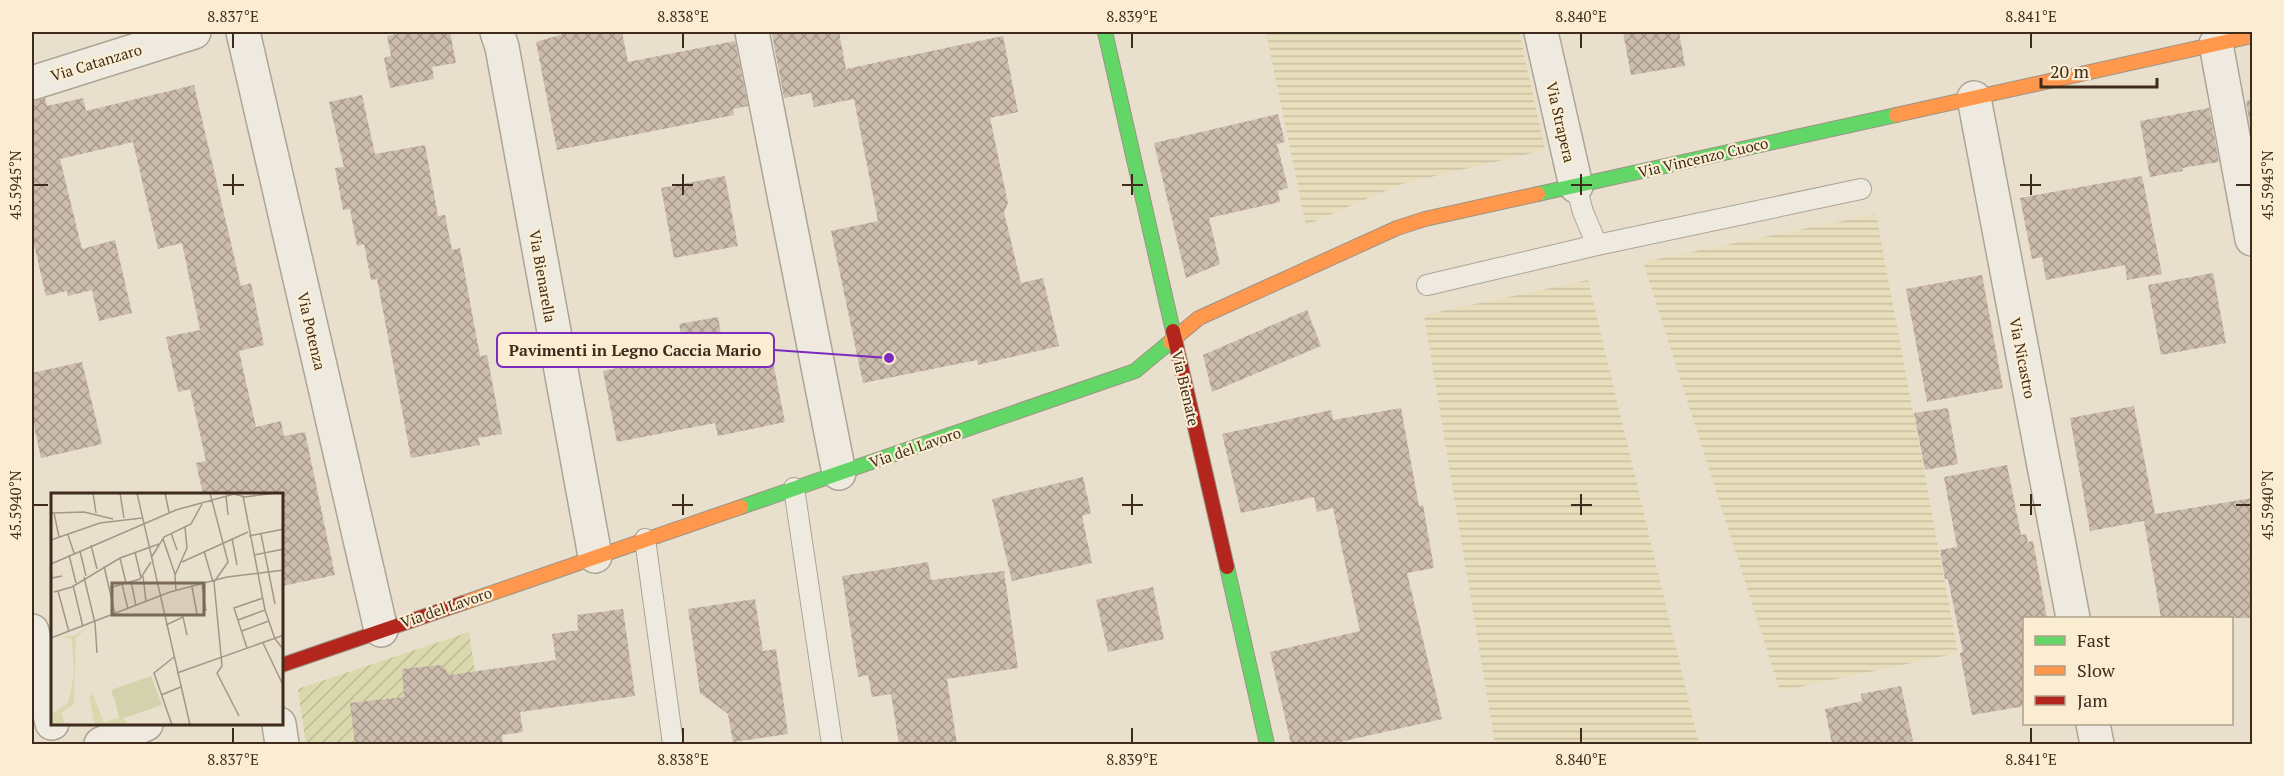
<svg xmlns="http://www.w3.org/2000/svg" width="2284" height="776" font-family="'PT Serif',serif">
<defs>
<pattern id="farmland-rules" width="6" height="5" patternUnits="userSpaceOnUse" patternTransform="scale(1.5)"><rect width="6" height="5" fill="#e9debc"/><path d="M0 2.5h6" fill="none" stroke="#c9bfa1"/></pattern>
<pattern id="garden-furrows" width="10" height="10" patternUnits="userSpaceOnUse" patternTransform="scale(1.5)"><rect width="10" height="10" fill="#dad8ad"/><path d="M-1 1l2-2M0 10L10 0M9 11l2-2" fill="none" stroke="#bcba94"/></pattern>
<pattern id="building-cross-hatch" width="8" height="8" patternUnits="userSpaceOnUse" patternTransform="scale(1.5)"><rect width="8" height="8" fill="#ccbcad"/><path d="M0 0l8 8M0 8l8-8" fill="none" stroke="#a7998c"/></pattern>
</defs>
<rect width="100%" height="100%" fill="#e8dfcc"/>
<g fill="url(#farmland-rules)">
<polygon points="1266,32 1519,32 1545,150 1401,184 1306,225"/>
<polygon points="1876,214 1958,653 1780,691 1643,262"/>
<polygon points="1588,280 1699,744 1495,744 1424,315"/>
</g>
<polygon fill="url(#garden-furrows)" points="469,632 486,744 306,744 298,689"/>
<g fill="url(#building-cross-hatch)">
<polygon points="408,32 450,32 456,63 432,67 434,79 390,88 384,58 391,56 387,36"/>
<polygon points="570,32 622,32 628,62 735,41 748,106 733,109 734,115 557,150 536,42"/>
<polygon points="786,32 839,32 846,69 1003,36 1018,112 990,118 1008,203 1004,212 1021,283 1043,278 1059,346 978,365 977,360 863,383 831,231 878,221 854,99 814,107 811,93 784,98 772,34"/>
<polygon points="1623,32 1679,32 1685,66 1631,75"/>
<polygon points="194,85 241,286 251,283 264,345 239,351 256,427 281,421 284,436 305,432 335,575 282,586 282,494 203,494 196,463 206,461 190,389 178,392 166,337 200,330 182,243 158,249 133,142 60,159 82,249 115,240 132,313 99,321 92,290 68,296 67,291 46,296 32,236 32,101 45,98 47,106 83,98 86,111"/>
<polygon points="362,95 375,154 425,145 438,216 445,215 452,250 460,248 480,356 487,355 502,434 478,438 480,445 411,458 377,279 371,280 364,244 357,246 350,209 343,210 335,168 344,167 329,102"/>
<polygon points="2253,100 2253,132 2251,132 2246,101"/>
<polygon points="2209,108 2219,162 2182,168 2183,171 2150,177 2140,121"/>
<polygon points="1278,114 1285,142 1277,144 1288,188 1278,191 1280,202 1209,218 1220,264 1186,278 1154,143"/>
<polygon points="725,176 738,246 674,258 661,188"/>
<polygon points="2142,176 2162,274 2127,280 2125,265 2046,280 2042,257 2032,259 2020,198"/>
<polygon points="2213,273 2226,343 2161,355 2148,285"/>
<polygon points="1982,275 2003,388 1927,402 1906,289"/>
<polygon points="1307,310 1321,346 1212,392 1203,355"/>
<polygon points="718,317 724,351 769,342 785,422 718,436 715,423 617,442 603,371 685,354 679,324"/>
<polygon points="82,362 102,444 41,458 32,417 32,373"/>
<polygon points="2134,406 2155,514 2253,498 2253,618 2161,618 2144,521 2090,531 2070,418"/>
<polygon points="1401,408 1419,506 1423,505 1434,568 1407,573 1442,719 1331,744 1291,744 1270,652 1360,631 1333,508 1317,512 1314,497 1241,513 1222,434 1331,410 1333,420"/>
<polygon points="1948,408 1958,464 1925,470 1914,413"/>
<polygon points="2007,465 2021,535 2026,534 2028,542 2033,541 2047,618 2025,618 2025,706 1972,715 1960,653 1963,652 1948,579 1945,579 1940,550 1957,547 1944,477"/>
<polygon points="1083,477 1091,513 1082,516 1092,563 1012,581 992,499"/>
<polygon points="928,562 931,580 1004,571 1018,668 947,679 957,744 899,744 891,694 872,697 868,675 858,677 842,576"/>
<polygon points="1153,587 1164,639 1108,652 1096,600"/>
<polygon points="755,599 763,651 776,649 788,734 733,742 728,714 700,693 688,609"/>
<polygon points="623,609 635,696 520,712 523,732 502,735 503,744 355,744 350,703 404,697 402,669 442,665 450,675 556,660 552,634 578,630 577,615"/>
<polygon points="1901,686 1913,741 1896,744 1832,744 1825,709 1862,701 1861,694"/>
</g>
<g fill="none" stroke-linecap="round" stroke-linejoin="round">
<g stroke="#ada496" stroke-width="22">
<g id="lane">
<polyline points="1576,186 1583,212 1597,245"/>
<polyline points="1427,285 1597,245 1861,189"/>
<polyline points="794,488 832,744"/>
<polyline points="645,539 673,744"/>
</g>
</g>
<g stroke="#ada496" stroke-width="36">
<g id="street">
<polyline points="243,32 381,630"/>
<polyline points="497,32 502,47 595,556"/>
<polyline points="752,32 839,473"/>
<polyline points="1541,32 1576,186"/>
<polyline points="2216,44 2252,239"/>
<polyline points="32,83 194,32"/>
<polyline points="1974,98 2073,618"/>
<polyline points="32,631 52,723"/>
<polyline points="279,724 282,744"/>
<polyline points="2093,724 2097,744"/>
<polyline points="101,744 146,724"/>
</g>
</g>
<g stroke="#9d9386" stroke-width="16">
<g id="fast">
<polyline points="1105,32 1173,331"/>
<polyline points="1538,194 1896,115"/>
<polyline points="741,507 1135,371 1170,342"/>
<polyline points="1227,567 1267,744"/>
</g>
</g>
<g stroke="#9d9386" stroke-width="16">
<g id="slow">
<polyline points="1896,115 2252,36"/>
<polyline points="1170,342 1199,318 1397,228 1425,219 1538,194"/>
<polyline points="463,603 741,507"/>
</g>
</g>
<g stroke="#9d9386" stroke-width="16">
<g id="jam">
<polyline points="1173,331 1227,567"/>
<polyline points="282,665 463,603"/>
</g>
</g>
<use href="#lane" stroke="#efeae0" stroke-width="20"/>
<use href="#street" stroke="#efeae0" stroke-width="33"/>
<use href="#fast" stroke="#63d668" stroke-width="14"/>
<use href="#slow" stroke="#ff974d" stroke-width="14"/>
<use href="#jam" stroke="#b3261e" stroke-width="14"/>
</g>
<path fill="none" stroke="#3e2b1c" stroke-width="2" d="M233,33V48M683,33V48M1132,33V48M1581,33V48M2031,33V48M233,174V195M683,174V195M1132,174V195M1581,174V195M2031,174V195M33,185H48M223,185H244M672,185H693M1122,185H1143M1571,185H1592M2020,185H2041M2236,185H2251M683,494V515M1132,494V515M1581,494V515M2031,494V515M33,505H48M672,505H693M1122,505H1143M1571,505H1592M2020,505H2041M2236,505H2251M233,728V743M683,728V743M1132,728V743M1581,728V743M2031,728V743"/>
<g text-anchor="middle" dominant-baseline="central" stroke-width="4.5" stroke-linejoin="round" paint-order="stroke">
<g font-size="15" fill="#3e2b1c" stroke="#faedd2">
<text transform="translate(96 62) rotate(-17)">Via Catanzaro</text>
<text transform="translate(1561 122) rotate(77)">Via Strapera</text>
<text transform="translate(1703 157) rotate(-13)">Via Vincenzo Cuoco</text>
<text transform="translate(543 276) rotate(80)">Via Bienarella</text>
<text transform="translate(312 331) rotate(77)">Via Potenza</text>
<text transform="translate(2023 358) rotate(79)">Via Nicastro</text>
<text transform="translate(1186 388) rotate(77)">Via Bienate</text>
<text transform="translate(915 447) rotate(-19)">Via del Lavoro</text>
<text transform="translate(446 607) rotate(-19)">Via del Lavoro</text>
</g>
</g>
<g transform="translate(51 493)">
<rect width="232" height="232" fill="#e8dfcc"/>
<path d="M39,133L25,144L23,211L10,220L14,232H2L0,222L17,210L23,181L21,146L9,143H22ZM42,201L53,230L68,224L65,214L77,232H44L38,204Z" fill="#dad8ad"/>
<path d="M100,183L111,212L70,226L60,197Z" fill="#d4d2ad"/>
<path fill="none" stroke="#a49786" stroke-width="1.5" d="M42,0L45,20M69,0L73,25M86,0L139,232M114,0L118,19M159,0L177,69L163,89L171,173L166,180L188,223M175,3L177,22M192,3L214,117L224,146L233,157M0,20L33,19L62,26M3,20L8,44M120,40L126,57M210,41L224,111M17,42L23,60M198,43L233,36M181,45L186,72M112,46L124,81M0,47L49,30L91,25M40,52L46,76M29,58L35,83M153,58L162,89M84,59L90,85M18,62L25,90M203,62L233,56M69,65L75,90M100,65L113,44L140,31L151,11M131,69L197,39M0,71L125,17L183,1L194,4L225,0M53,73L64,121M0,76L1,85L11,83M92,83L95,109M33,84L44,130M80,88L85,113M71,91L77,116M22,92L32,134M151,92L155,118M141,94L146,121M58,95L89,86L100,69M7,98L18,139M125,98L124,82L136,55L134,34M3,99L21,94L69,65L108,51M187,127L214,117M44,130L46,160M115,132L132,124L136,142M191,138L218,128M0,145L119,99L176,84L233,77M212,150L231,190M196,155L183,115L212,105M126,180L233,142M110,202L130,194M121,232L103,180L123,164"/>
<path fill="#7a6a5a" fill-opacity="0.15" stroke="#7a6a5a" stroke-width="3" d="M61,90H153V122H61Z"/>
<rect width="232" height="232" fill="none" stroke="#3e2b1c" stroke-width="3"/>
</g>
<path fill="none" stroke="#7b2cbf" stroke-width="2" d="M889 358L774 350"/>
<circle fill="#7b2cbf" stroke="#faedd2" stroke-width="2" cx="889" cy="358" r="6"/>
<rect fill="#faedd2" stroke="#7b2cbf" stroke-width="2" x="497" y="333" width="277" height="34" rx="6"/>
<g font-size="16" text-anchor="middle" font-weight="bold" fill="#3e2b1c">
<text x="635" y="356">Pavimenti in Legno Caccia Mario</text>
</g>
<rect width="2284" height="776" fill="none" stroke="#faedd2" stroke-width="66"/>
<rect x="2023" y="617" width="210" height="108" fill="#faedd2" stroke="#af9f89" stroke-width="1.5"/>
<rect x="2035" y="636" width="30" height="9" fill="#63d668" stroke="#af9f89" stroke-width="1.5"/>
<text x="2077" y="647" font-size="18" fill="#3e2b1c">Fast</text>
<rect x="2035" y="666" width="30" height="9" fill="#ff974d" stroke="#af9f89" stroke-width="1.5"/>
<text x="2077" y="677" font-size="18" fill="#3e2b1c">Slow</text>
<rect x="2035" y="696" width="30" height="9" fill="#b3261e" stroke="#af9f89" stroke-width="1.5"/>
<text x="2077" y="707" font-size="18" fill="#3e2b1c">Jam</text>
<path d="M2041 78v9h116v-9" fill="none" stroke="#3e2b1c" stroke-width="3"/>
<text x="2050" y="78" font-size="18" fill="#3e2b1c" stroke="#faedd2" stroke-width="4.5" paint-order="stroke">20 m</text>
<rect x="33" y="33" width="2218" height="710" fill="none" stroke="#3e2b1c" stroke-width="2"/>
<g font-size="15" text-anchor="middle" fill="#3e2b1c">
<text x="233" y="22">8.837°E</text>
<text x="683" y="22">8.838°E</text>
<text x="1132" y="22">8.839°E</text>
<text x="1581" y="22">8.840°E</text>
<text x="2031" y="22">8.841°E</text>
<text transform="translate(16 185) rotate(-90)" y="5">45.5945°N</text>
<text transform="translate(2268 185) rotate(-90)" y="5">45.5945°N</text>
<text transform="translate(16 505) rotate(-90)" y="5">45.5940°N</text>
<text transform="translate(2268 505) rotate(-90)" y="5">45.5940°N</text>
<text x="233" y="765">8.837°E</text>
<text x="683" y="765">8.838°E</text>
<text x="1132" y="765">8.839°E</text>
<text x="1581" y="765">8.840°E</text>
<text x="2031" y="765">8.841°E</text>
</g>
</svg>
